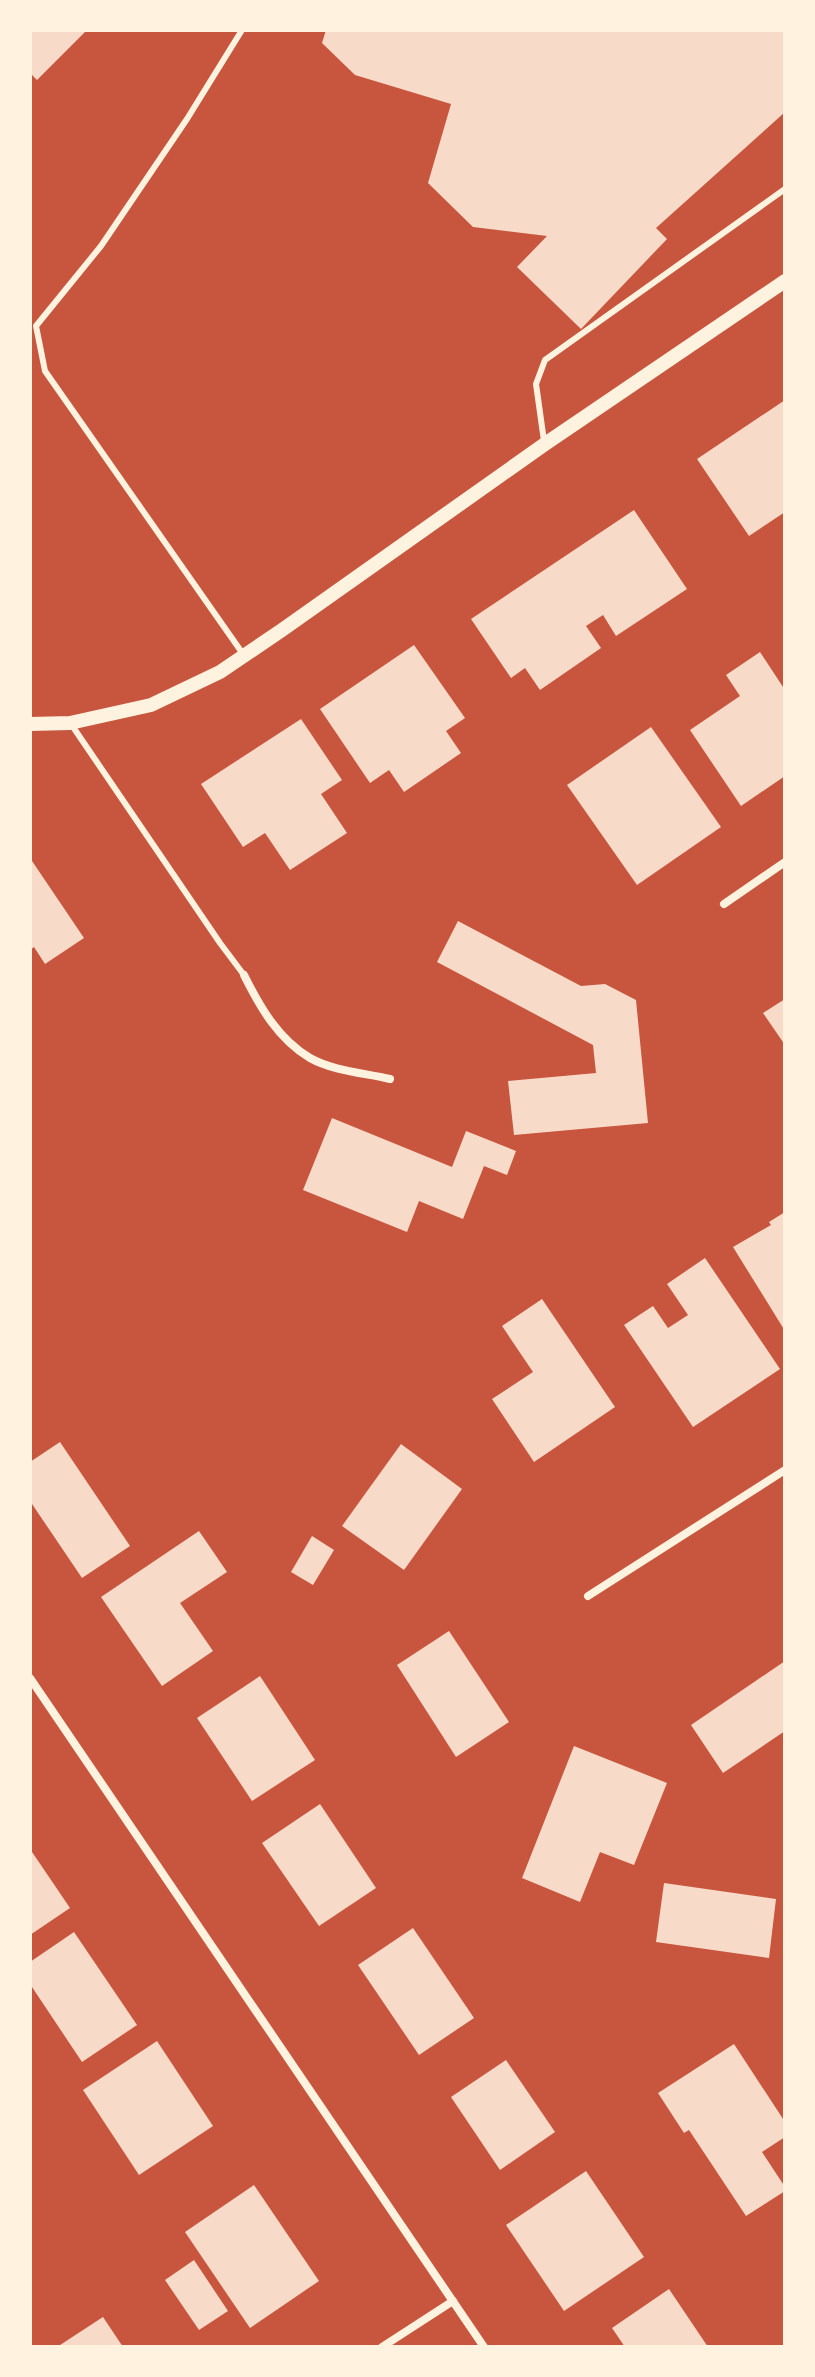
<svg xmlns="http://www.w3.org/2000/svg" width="815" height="2377" font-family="'Noto Sans',sans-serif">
<rect width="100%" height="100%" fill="#c8553d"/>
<g fill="#f7dbc8">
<polygon points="30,30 87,30 37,80 30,73"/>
<polygon points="326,30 785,30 785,112 656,228 667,239 581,329 517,267 547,236 473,227 428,183 451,104 355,75 322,43"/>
<polygon points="785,400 785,512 749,536 697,459"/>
<polygon points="634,510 687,589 616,636 603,615 586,626 601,648 540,690 525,668 511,678 471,619"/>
<polygon points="414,645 465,718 446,731 461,753 404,792 389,770 370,783 320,709"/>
<polygon points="760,652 785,690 785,776 741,806 690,730 740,696 726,675"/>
<polygon points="301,719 342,780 321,794 347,833 290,870 265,833 243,847 201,784"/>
<polygon points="651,727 721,827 637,885 567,785"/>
<polygon points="30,858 84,938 45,964 34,947 30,950"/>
<polygon points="458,921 581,986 605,984 636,1000 648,1123 514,1135 508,1081 596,1073 593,1045 437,962"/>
<polygon points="785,999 785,1045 763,1013"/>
<polygon points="332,1118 452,1167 466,1131 516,1151 507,1175 484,1166 463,1219 419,1201 407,1232 303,1190"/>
<polygon points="785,1212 785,1331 733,1247 771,1225 769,1222"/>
<polygon points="705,1258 780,1369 693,1427 624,1325 653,1306 668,1328 688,1315 667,1284"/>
<polygon points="542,1299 615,1407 534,1462 492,1399 533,1372 502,1326"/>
<polygon points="60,1442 130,1546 82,1578 30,1501 30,1462"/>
<polygon points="401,1444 462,1489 404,1570 342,1526"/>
<polygon points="199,1531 227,1572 180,1603 213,1651 162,1686 101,1597"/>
<polygon points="312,1536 334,1550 313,1585 291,1572"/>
<polygon points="449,1631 509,1722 456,1757 397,1665"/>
<polygon points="785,1661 785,1731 723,1773 691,1725"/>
<polygon points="260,1676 315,1760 252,1801 197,1718"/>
<polygon points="574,1746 667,1783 634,1865 600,1852 580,1902 522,1878"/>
<polygon points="320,1804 376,1888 319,1926 262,1843"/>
<polygon points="30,1849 70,1908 30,1935"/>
<polygon points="664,1883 776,1899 769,1958 656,1942"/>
<polygon points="413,1928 474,2018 419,2055 358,1965"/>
<polygon points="74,1932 137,2025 82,2062 30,1984 30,1962"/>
<polygon points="157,2041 213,2126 139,2175 83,2090"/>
<polygon points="734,2044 785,2122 785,2137 762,2152 785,2187 785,2191 746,2216 689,2130 684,2133 658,2093"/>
<polygon points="506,2060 555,2132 500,2170 451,2097"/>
<polygon points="586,2171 644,2257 564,2311 506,2225"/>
<polygon points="254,2185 319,2281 250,2328 185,2232"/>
<polygon points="194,2260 228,2311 199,2330 165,2280"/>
<polygon points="669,2289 708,2347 625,2347 612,2328"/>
<polygon points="103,2317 123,2347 57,2347"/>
</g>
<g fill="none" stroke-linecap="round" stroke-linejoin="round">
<g stroke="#fff3e0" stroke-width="6">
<polyline points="242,30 187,119 101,246 36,326 45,371 243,654"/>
<polyline points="544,441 536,384 545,360 785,189"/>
<polyline points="71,724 220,943 244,975"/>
</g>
<g stroke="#fff3e0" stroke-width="8">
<polyline points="724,904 785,862"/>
<path d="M244,975C260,1007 278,1039 310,1058C333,1071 365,1073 390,1079"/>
<polyline points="588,1596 785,1470"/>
<polyline points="30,1678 484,2347"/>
<polyline points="382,2347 453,2301"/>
</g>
<polyline stroke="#fff3e0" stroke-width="14" points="30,724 70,723 151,705 220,672 282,630 545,444 785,281"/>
</g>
<rect width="815" height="2377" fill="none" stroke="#fff3e0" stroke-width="64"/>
</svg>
